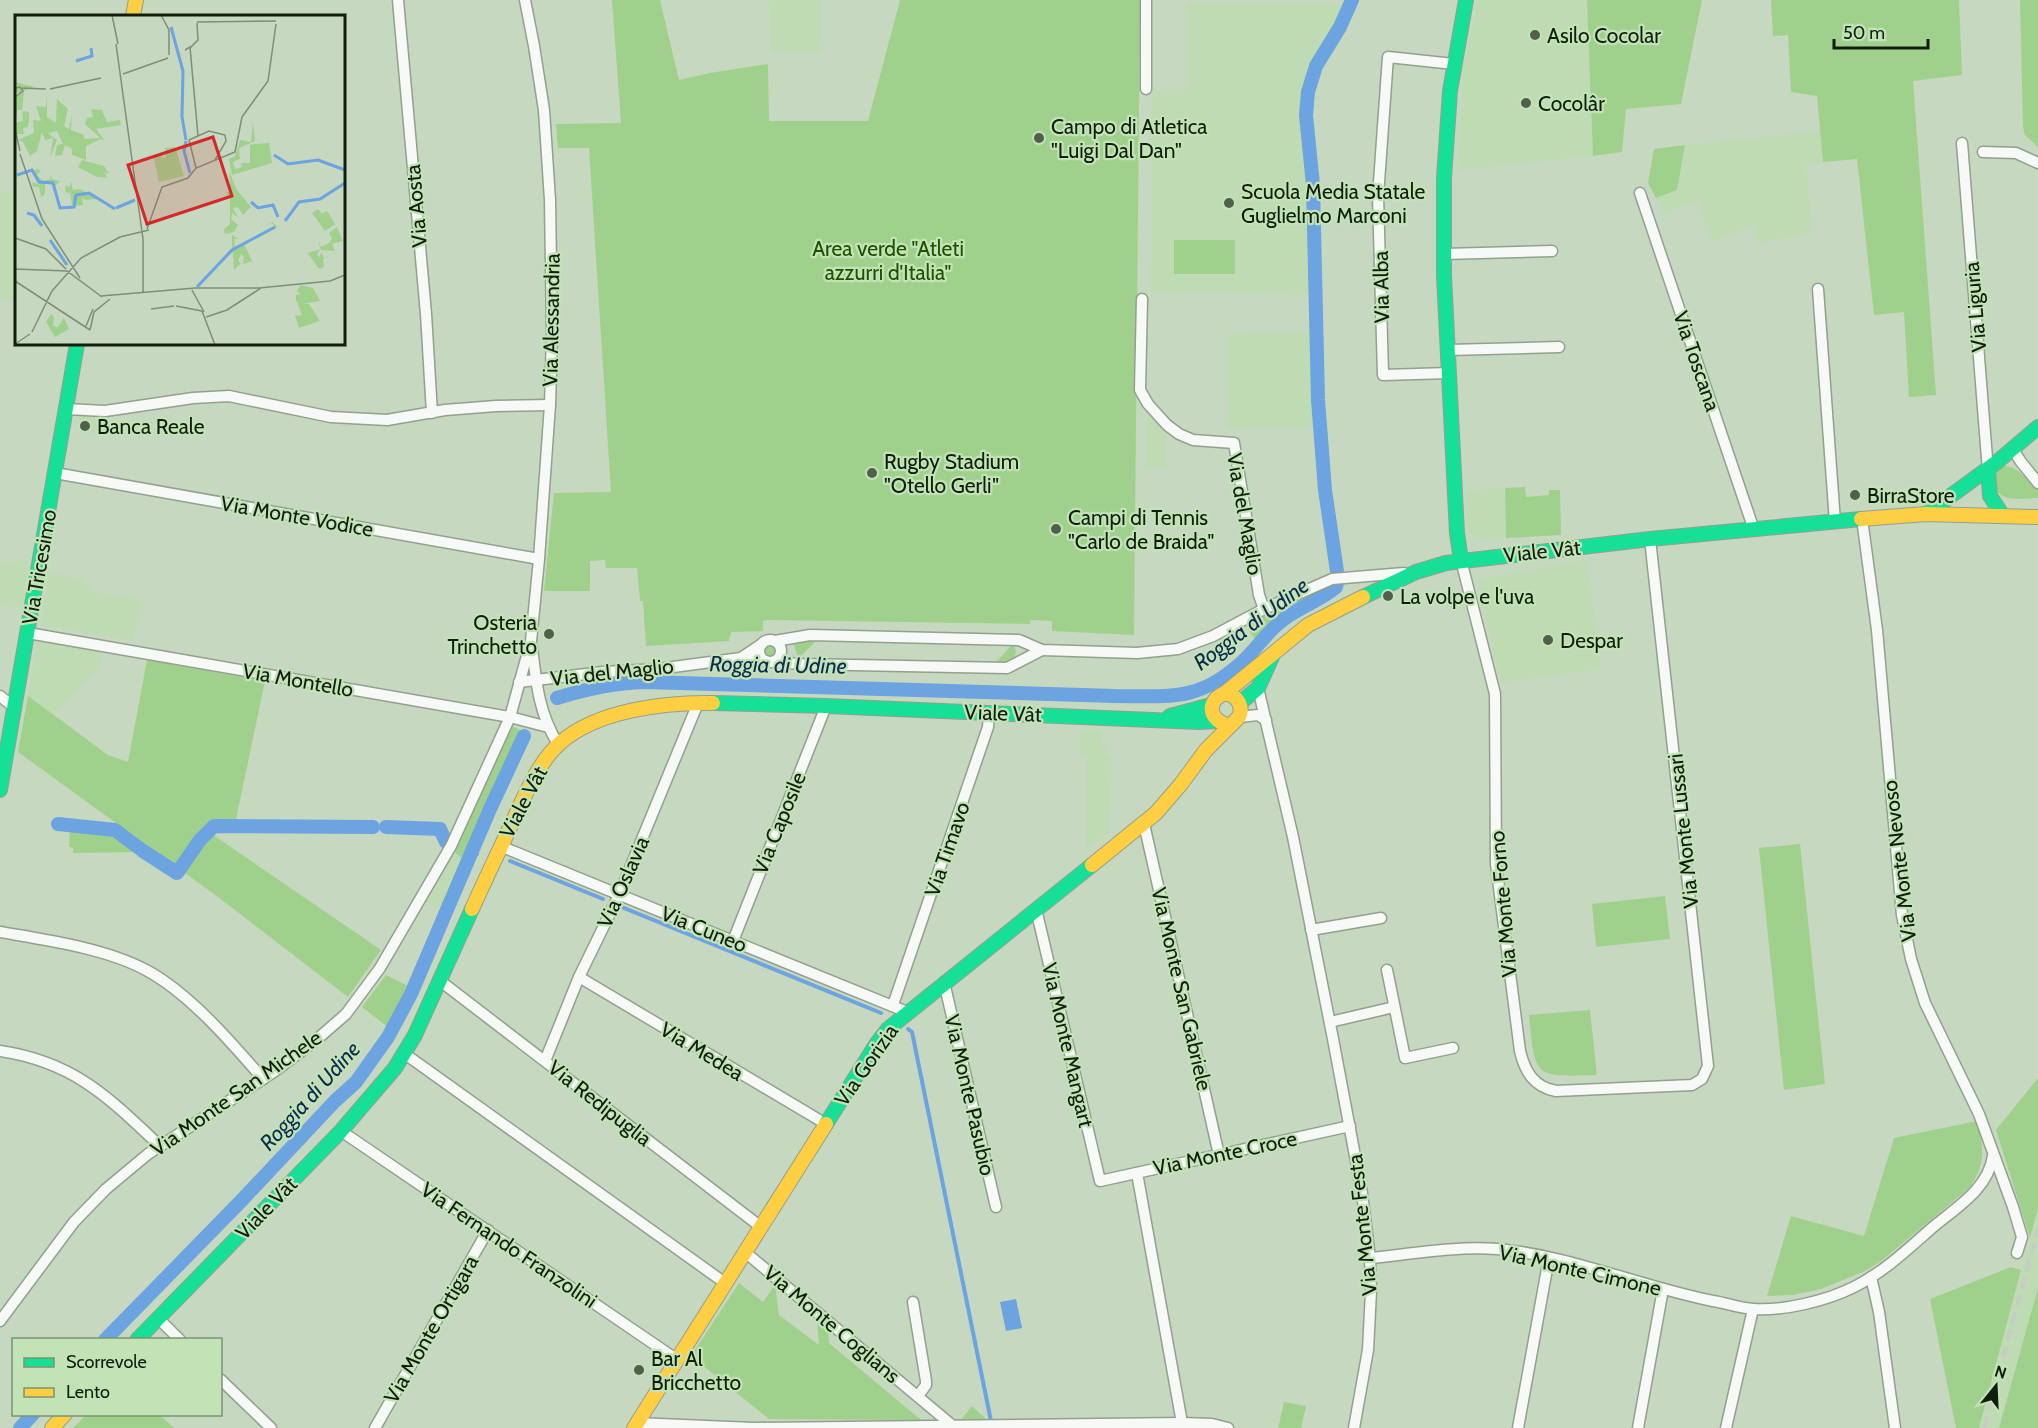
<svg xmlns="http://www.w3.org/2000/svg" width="2038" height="1428" font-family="Cabin,sans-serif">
<rect width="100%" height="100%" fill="#c6d8c0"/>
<g fill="#bedbb3">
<polygon points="769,0 822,0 821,52 771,52"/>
<polygon points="1478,0 1588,0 1593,156 1457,170 1463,73"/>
<polygon points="1187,3 1344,4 1336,26 1315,65 1306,92 1304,115 1311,295 1151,292 1152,89 1187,89"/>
<polygon points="1820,131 1823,162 1806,164 1812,232 1758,244 1753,226 1712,241 1697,201 1662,214 1656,198 1677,190 1685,145"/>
<polygon points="0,191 16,192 16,300 0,299"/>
<polygon points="1312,332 1314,427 1228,428 1227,334"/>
<polygon points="1147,410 1166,431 1166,468 1146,468"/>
<polygon points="80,416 107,418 104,435 78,431"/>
<polygon points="1505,488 1506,538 1476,539 1468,529 1466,490"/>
<polygon points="1587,560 1601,669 1501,683 1477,580"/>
<polygon points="28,561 22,608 0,605 0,562"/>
<polygon points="49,573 84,579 83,584 90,585 89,591 141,600 133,641 42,625"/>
<polygon points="38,641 103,652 102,662 84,684 64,702 54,715 28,696"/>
<polygon points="1080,730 1102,730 1102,744 1107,745 1107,755 1111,755 1110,832 1086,850 1087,755 1080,754"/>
<polygon points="455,853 464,859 441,910 425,902"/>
<polygon points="2038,1208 2038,1288 1999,1428 1979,1428"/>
</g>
<g fill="#a0d18c">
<polygon points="612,0 660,0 679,80 710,73 768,64 769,121 868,121 900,0 1140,0 1134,635 1052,631 1052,621 1030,620 1030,624 768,620 763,621 763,631 731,632 729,641 646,646 643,601 640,601 637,568 606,568 605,560 590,561 590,591 544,591 554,493 611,492 589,148 558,148 556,124 621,123"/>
<polygon points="1587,0 1702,0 1681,104 1626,109 1622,152 1593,156"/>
<polygon points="1771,0 1959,0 1962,75 1913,81 1936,395 1909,397 1904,312 1874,315 1857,159 1823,162 1817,96 1791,92 1788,35 1773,36"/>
<polygon points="2020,0 2038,0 2038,147 2025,135 2023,127"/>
<polygon points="1685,145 1677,190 1656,198 1648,183 1654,149"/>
<rect x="1174" y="240" width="61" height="34"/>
<path d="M2002,466C2018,465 2026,480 2038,488V498C2026,498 2000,503 1996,488C1994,484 1995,477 1995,473Z"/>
<polygon points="1525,487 1526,497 1549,495 1549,490 1560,490 1561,535 1506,538 1505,488"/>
<polygon points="1333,583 1333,585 1296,604 1257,642 1245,625"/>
<path d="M772,640L781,647V654L777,660L761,656C758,650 761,647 765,641Z"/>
<polygon points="817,640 798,659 794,644"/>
<path d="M1013,644L1016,651C1014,664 1004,663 994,664Z"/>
<polygon points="147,660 265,681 235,824 212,824 206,830 381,950 348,997 218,897 18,752 28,696 108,755 128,762"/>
<polygon points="511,726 523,731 464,859 455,853"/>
<polygon points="70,827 115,832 142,852 73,853 73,848 69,847"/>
<polygon points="1800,844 1825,1084 1784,1090 1759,848"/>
<polygon points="1665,896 1670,939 1596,947 1592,904"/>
<polygon points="386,975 410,987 389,1028 362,1007"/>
<path d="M1590,1010L1597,1075C1534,1077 1535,1078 1529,1015Z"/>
<polygon points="2038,1078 2038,1208 2030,1238 1996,1130"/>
<path d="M1977,1121C1984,1147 1986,1165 1969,1188L1881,1261L1865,1271L1821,1289L1793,1295L1767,1296L1791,1216L1864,1236L1894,1138Z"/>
<polygon points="2011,1267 2021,1270 1979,1428 1956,1428 1930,1299"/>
<polygon points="739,1283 763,1302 775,1285 779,1315 819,1345 817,1321 828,1330 829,1343 921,1420 769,1419 691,1356"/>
<polygon points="2038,1288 2038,1428 1999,1428"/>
<polygon points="1284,1402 1306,1406 1301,1428 1278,1428"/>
<polygon points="972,1406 987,1420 961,1420"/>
<polygon points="86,1415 160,1415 174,1428 73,1428"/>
</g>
<polygon fill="#6ca3e1" points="1016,1299 1022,1328 1006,1331 1000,1302"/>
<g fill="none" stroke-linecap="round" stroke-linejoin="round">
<g stroke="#6ca3e1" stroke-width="4">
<polyline points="472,853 477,854"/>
<polyline points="510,861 603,899"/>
<polyline points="624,908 881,1013"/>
<polyline points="908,1029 912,1032 991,1421"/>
</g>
<g stroke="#6ca3e1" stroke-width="14">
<path d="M557,698C586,689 615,683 645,682L1115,696C1171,696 1199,702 1243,661C1256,649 1265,635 1278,624C1295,608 1319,602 1336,587L1338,578L1325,490L1318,400L1313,185L1306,115L1308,92L1316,66L1340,27L1352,0"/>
<polyline points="58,824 115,830 143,851 177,873 200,840 214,826 373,827"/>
<polyline points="386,827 440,829 446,842"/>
<polyline points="105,1340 242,1200 335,1101 356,1082 388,1037 411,994 490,809 524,736"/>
<polyline points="20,1428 33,1414"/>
</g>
<g stroke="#92a08d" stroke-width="13">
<g id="street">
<polyline points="398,0 426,314 432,413"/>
<polyline points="1146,89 1146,0"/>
<polyline points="1962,143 1988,471"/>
<polyline points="1983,152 2016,153 2038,163"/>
<polyline points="1640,193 1754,530"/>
<polyline points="1444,254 1552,251"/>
<polyline points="1818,289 1835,522"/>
<polyline points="1142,299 1140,390 1148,404 1167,425 1179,434 1193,440 1234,443 1259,595 1264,609"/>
<polyline points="1448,350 1559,347"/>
<polyline points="1449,373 1383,375 1378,196 1388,57 1454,64"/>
<polyline points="66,409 105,411 193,398 229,396 331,417 387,420 445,410 496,406 550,405"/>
<polyline points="2014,451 2021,462 2038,483"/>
<polyline points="55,473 539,559"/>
<polyline points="1862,519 1877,630 1902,915 1911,959 1925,1003 1979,1114 2013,1207 2022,1237 2017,1253"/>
<path d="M1461,560L1495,694L1496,864L1520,1051C1525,1072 1534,1087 1556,1091L1692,1085L1702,1079L1708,1066L1650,539"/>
<polyline points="28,633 510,717 548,727"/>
<circle cx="770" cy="651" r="11"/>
<polyline points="775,641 810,635 1019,640 1042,650 1137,653 1178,649 1213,636 1264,609 1332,579 1404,573"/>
<polyline points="762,644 741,658 766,661"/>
<path d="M532,647C536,682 539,714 558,744"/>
<polyline points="773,662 801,664 1007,668 1042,650"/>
<polyline points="519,682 603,672 658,669 741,658"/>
<polyline points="1258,688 1293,837 1333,1039 1362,1193 1370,1258 1371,1291 1368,1350 1354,1428"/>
<polyline points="0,696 15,708"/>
<polyline points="1239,717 1258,715 1266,720"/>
<polyline points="1144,824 1219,1155"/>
<polyline points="500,846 907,1012"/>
<polyline points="1036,909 1100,1181 1350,1126"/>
<polyline points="1311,930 1381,918"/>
<path d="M0,932C46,940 105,948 146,970C189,993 231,1042 263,1079"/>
<polyline points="733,941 826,706"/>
<polyline points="1387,970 1405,1058 1453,1048"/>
<polyline points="579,977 826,1124"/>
<polyline points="439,980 761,1227"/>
<polyline points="944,982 996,1207"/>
<polyline points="893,1005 988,727 989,713"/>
<polyline points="1330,1022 1394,1007"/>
<path d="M0,1051C74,1062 108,1097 160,1146"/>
<polyline points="405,1054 725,1283"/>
<polyline points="545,1061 579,977 619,895 698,703"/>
<polyline points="341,1131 676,1359"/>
<polyline points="1137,1173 1182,1423"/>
<polyline points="745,1252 953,1426"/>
<path d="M1370,1258C1411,1254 1455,1246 1497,1249C1568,1255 1642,1287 1713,1301C1726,1303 1740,1308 1753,1309C1784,1311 1826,1301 1854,1287C1884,1272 1908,1249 1933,1227C1957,1207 1988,1189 1993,1156"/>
<polyline points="1871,1277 1879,1312 1895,1428"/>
<polyline points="913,1302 926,1381 926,1385 918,1396"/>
<polyline points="158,1318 180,1340"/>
<polyline points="0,1321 74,1222 106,1189 148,1154 275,1071 315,1041 346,1014 380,968 451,846 510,717 531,641 539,559 550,405 552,333 550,200 544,110 534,46 525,0"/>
<polyline points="220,1379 271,1428"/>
<polyline points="636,1423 753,1428 1182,1423 1212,1424 1228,1428"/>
<polyline points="375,1428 488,1230"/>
<polyline points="1518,1428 1549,1258"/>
<polyline points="1638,1428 1663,1289"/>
<polyline points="1726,1428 1753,1309"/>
</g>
</g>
<g stroke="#92a08d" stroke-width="16">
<g id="fast">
<polyline points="1988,471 1990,496 2003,516"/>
<polyline points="1926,514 1997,462 2038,427"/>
<polyline points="1461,560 1457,533 1444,276 1444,178 1450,91 1466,0"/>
<polyline points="1363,597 1416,572 1446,563 1650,539 1861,519"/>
<polyline points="713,703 826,706 1199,722 1216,721"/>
<polyline points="1240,703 1258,688 1272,657"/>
<polyline points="1170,716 1211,705"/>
<polyline points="0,790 77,344"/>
<polyline points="826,1124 877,1043 888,1029 1092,865"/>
<polyline points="137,1340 341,1131 395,1068 415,1035 472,909"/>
</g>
</g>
<g stroke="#92a08d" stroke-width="16">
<g id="slow">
<polyline points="133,16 136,0"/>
<polyline points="1861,519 1926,514 2038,517"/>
<path d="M1224,724C1207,716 1208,700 1225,693L1308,625L1363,597"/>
<path d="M1092,865L1156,813L1181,784L1206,750L1239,717C1244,706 1237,695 1225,693"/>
<path d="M472,909C485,880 499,851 513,821C524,797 539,761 560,743C597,710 666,702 713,703"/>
<polyline points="52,1428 65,1414"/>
<polyline points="634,1428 826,1124"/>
</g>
</g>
<use href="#street" stroke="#f6f9f6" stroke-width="10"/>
<use href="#fast" stroke="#16e098" stroke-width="14"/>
<use href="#slow" stroke="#ffcf43" stroke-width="14"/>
<polyline stroke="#c7ccc4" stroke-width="4" stroke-dasharray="12 6" stroke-linecap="butt" points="1984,1428 2038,1229"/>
</g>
<g fill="#515f4c" stroke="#c1e3b5" stroke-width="2">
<circle cx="1535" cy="35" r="6"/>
<circle cx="1526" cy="103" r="6"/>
<circle cx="1039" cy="138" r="6"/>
<circle cx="1229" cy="203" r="6"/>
<circle cx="85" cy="426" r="6"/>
<circle cx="872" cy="473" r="6"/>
<circle cx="1855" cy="495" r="6"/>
<circle cx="1056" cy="529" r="6"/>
<circle cx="1388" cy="596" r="6"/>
<circle cx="549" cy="634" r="6"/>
<circle cx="1548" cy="640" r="6"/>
<circle cx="639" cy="1370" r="6"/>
</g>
<g text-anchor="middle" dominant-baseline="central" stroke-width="4.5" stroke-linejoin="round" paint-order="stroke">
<g font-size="21" fill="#121e0d" stroke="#c1e3b5" text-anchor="start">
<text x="1547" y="35">Asilo Cocolar</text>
<text x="1538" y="103">Cocolâr</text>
<text x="1051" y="126">Campo di Atletica<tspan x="1051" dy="24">"Luigi Dal Dan"</tspan></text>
<text x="1241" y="191">Scuola Media Statale<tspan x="1241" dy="24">Guglielmo Marconi</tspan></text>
<text x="97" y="426">Banca Reale</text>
<text x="884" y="461">Rugby Stadium<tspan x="884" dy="24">"Otello Gerli"</tspan></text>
<text x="1867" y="495">BirraStore</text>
<text x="1068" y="517">Campi di Tennis<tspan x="1068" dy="24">"Carlo de Braida"</tspan></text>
<text x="1400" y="596">La volpe e l'uva</text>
<text x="537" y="622" text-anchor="end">Osteria<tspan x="537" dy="24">Trinchetto</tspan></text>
<text x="1560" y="640">Despar</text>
<text x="651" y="1358">Bar Al<tspan x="651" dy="24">Bricchetto</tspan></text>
</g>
<g font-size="21" fill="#121e0d" stroke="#c1e3b5">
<text transform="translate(416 206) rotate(-95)">Via Aosta</text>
<text transform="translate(1381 287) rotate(-91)">Via Alba</text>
<text transform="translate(1975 307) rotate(-95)">Via Liguria</text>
<text transform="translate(551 320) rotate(-89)">Via Alessandria</text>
<text transform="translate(1697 361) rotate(71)">Via Toscana</text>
<text transform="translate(1245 514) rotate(80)">Via del Maglio</text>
<text transform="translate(297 516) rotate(10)">Via Monte Vodice</text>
<text transform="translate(1542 551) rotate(-6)">Viale Vât</text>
<text transform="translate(39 567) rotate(-80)">Via Tricesimo</text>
<text transform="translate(612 672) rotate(-6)">Via del Maglio</text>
<text transform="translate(298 680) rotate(10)">Via Montello</text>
<text transform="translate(1003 713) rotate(2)">Viale Vât</text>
<text transform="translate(523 802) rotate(-62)">Viale Vât</text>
<text transform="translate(779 823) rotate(-68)">Via Caposile</text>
<text transform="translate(1683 831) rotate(-96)">Via Monte Lussari</text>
<text transform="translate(947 849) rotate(-71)">Via Timavo</text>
<text transform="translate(1899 861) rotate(-97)">Via Monte Nevoso</text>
<text transform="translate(623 882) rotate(-66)">Via Oslavia</text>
<text transform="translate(1503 904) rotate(-95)">Via Monte Forno</text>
<text transform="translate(704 929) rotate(22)">Via Cuneo</text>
<text transform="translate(1182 989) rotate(77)">Via Monte San Gabriele</text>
<text transform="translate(1068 1045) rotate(77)">Via Monte Mangart</text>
<text transform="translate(702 1051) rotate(31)">Via Medea</text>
<text transform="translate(866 1065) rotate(-55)">Via Gorizia</text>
<text transform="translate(236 1093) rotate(-35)">Via Monte San Michele</text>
<text transform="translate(970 1095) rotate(77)">Via Monte Pasubio</text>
<text transform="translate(600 1103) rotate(38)">Via Redipuglia</text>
<text transform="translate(1225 1153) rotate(-12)">Via Monte Croce</text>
<text transform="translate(266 1208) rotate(-46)">Viale Vât</text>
<text transform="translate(1362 1225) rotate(-96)">Via Monte Festa</text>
<text transform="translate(509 1245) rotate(34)">Via Fernando Franzolini</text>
<text transform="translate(1580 1270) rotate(13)">Via Monte Cimone</text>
<text transform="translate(832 1324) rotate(40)">Via Monte Coglians</text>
<text transform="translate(431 1329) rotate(-60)">Via Monte Ortigara</text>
</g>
<g font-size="21" fill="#1f5000" stroke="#c1e3b5">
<text x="888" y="248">Area verde "Atleti<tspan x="888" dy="24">azzurri d'Italia"</tspan></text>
</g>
<g font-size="22" font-style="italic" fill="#0e2950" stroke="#c1e3b5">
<text transform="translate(1251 624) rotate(-37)">Roggia di Udine</text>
<text transform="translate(778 665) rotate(1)">Roggia di Udine</text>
<text transform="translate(310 1096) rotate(-48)">Roggia di Udine</text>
</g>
</g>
<g transform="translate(15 15)">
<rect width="330" height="330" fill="#c6d8c0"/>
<path d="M0,67L19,72L9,76L7,96L14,97V105L13,112L8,113L9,119H2L0,112V108L8,106L7,95H2V101H0V82L8,77L0,78ZM32,78V102L41,108L42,84L53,94L49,111L54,114L57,99L56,115L69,120V124L85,123L70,109L72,103L78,102L76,94L87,95L92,107L105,105L106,110L81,114L90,126L86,124L71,131V145L57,140V134L50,130L47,140L40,141L42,130L48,129L42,116L33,118L42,125L35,143L38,123L30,125L27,117L22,136L15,141L8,127L3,125L19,118L18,105L26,106L21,91L31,92ZM238,107L240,126L224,133L225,144L218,147L220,154L227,152L226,148H235V130L240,129L254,128L257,148L217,160L214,144L220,141L225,125L236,127ZM160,132L169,161L144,167L138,140L151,143L150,133ZM67,145L89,151L94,159L89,157L92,162L86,165L90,162H82L63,152ZM23,154L26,156L22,160L28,166L35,164L36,159L37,164L45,166L39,172L38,167L30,169V179L28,181L22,183L26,181L24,172H18L17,167L25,170L18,156ZM214,156L222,175L236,192L228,200L223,192L218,193L223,203L217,198L216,204L223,210L219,217L210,219L209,214L215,209V184L211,177H215ZM56,167L58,175L65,174L82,184L70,185L67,182L68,190L60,191L59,187L57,191L55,176L54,179L50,176L51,170L54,172ZM303,194L307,199L312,196L320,209L310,216L297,198ZM257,207L263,212L229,229L237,246L228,249L229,242L226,239L223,246L226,248L219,255L218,238L213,239L217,235V220L224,224H219L220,232L227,230L260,211L256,208L248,211ZM322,212L328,226L317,229L320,236L306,235L303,226L306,232L314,228L317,223L314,218ZM330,233L308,244L309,252L304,254L290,234L293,238L305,234L302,240L305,242L306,237L309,243ZM285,270L298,273L305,286L287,289H294L305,306L284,313L280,301L287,300L281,285V280L286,279L282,277ZM36,299L39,302L38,311L43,312L49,303L54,314L40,322L31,307Z" fill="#a0d18c"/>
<path fill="none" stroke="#6ca3e1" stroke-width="3" d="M156,12L168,56L167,102L171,125M61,46L77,41L76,33M171,126L169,136L175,158M259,140L273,149L303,145L330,155M2,160L17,155L24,167L38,168L45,193L59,192L61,180L74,178L100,194M236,187L243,193L258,190L263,202M101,193L120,185M12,198L19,200L27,211M270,206L284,187L305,184L330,168M35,225L52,250M182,272L217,235L260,212"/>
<path fill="none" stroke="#7e8e78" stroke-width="1.5" d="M97,0L103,29M146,0L154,15V40M182,7L261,6M101,29L128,224M175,33L183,25L182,8M170,35L175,32L183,121M108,59L153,43M0,73L5,72L8,76L0,82M6,73L31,74M35,74L86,63M227,102L253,66L261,9M0,114L5,136M174,125L194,116L210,120L211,126L200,145M174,125L181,153M5,139L27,204L65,263M175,160L173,163L181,153L220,137L227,102M132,214L147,172L173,163M0,223L31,234L51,254M0,254L52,256L87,282M0,266L75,315M244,273L315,266L330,260M177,275L189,297M128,278V224M86,281L180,273H245M161,291L187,296M136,294L159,291M187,296L200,330M191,302L212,295L246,273M71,311L78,294M75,315L79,297L95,284M17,317L37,276L66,243L105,222L134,215M0,329L15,319"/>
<path fill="#d62828" fill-opacity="0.15" stroke="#d62828" stroke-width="3" d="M198,122L217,181L132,209L113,150Z"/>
<rect width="330" height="330" fill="none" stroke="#121e0d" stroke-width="3"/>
</g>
<rect x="12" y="1338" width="210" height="78" fill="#c1e3b5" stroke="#7b9472" stroke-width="1.5"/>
<rect x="24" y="1358" width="30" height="9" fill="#16e098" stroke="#7b9472" stroke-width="1.5"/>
<text x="66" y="1368" font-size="18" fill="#121e0d">Scorrevole</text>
<rect x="24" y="1388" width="30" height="9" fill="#ffcf43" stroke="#7b9472" stroke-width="1.5"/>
<text x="66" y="1398" font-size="18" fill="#121e0d">Lento</text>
<g transform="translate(1996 1386) rotate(18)" stroke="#c1e3b5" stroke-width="4.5" paint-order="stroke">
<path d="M0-4.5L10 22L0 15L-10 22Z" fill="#121e0d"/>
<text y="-9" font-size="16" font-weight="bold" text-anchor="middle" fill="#121e0d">N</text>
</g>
<path d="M1834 39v9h94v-9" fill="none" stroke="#121e0d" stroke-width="3"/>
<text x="1843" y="39" font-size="18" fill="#121e0d" stroke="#c1e3b5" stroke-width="4.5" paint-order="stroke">50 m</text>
</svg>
